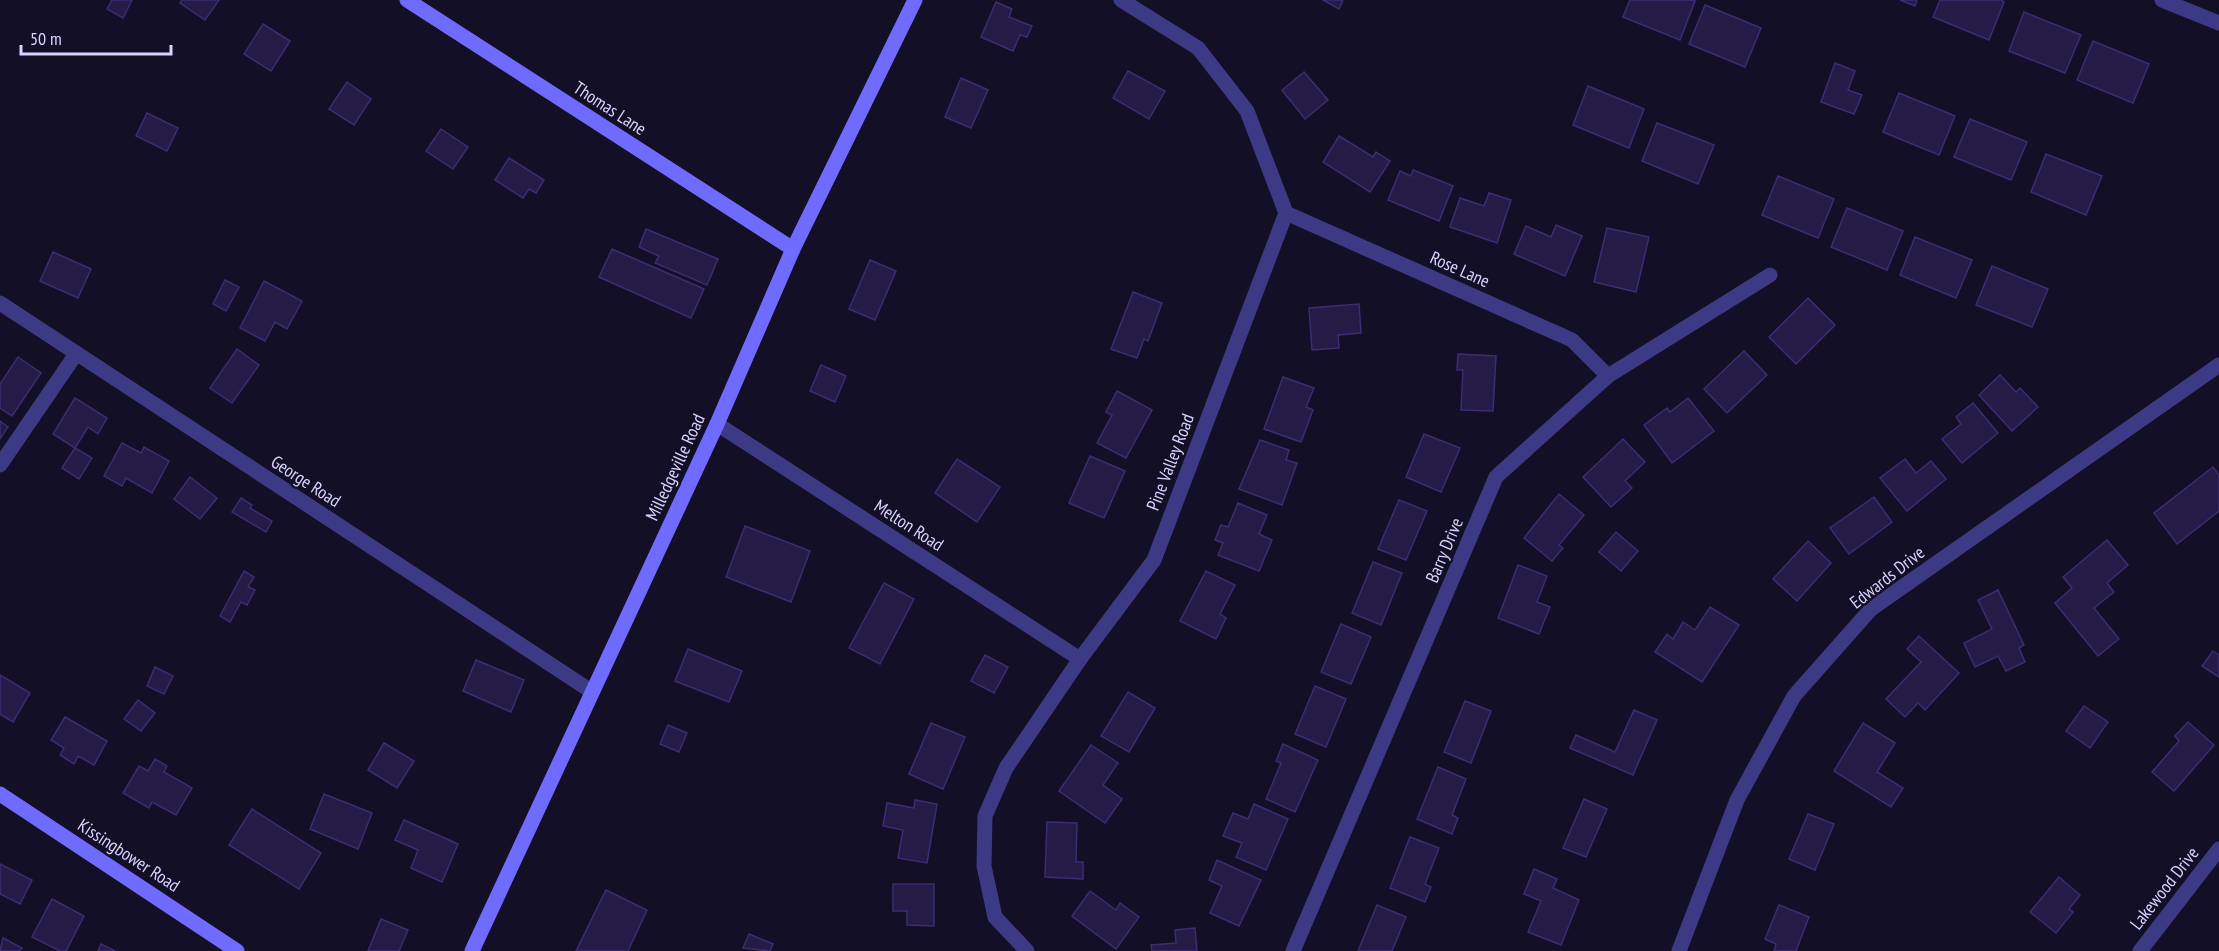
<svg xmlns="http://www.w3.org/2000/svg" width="2219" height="951" font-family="'PT Sans Narrow',sans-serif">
<rect width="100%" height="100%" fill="#130f26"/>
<g fill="#241b47" stroke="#3b2d73" stroke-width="1.5">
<polygon points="112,0 132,0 123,18 107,9"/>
<polygon points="182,0 219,0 205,20 180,3"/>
<polygon points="1323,0 1343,0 1339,9"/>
<polygon points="1630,0 1693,0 1695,1 1680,40 1623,17"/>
<polygon points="1900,0 1917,0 1915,6"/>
<polygon points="1940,0 2001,0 2004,2 1989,40 1933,17"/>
<polygon points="996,2 1012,9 1009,17 1032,26 1027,37 1020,35 1013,51 981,37"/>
<polygon points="1705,5 1761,28 1745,67 1689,44"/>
<polygon points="2024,12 2081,35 2065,73 2009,51"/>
<polygon points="263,24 290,41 271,71 244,54"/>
<polygon points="2093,41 2149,64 2133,103 2077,80"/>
<polygon points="1835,63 1855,71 1848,90 1862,95 1854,114 1821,102"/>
<polygon points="1128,71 1165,91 1149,119 1113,98"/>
<polygon points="1304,72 1328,100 1305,119 1282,90"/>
<polygon points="961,78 988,90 971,128 945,117"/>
<polygon points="347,82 371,99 354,125 329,109"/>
<polygon points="1588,86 1644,109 1629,148 1573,125"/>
<polygon points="1899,93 1955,116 1939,155 1883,132"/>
<polygon points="147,113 178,128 167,151 136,136"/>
<polygon points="1970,119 2027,142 2011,180 1954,157"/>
<polygon points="1657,123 1714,145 1698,184 1642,161"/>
<polygon points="441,129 468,147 453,169 426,151"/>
<polygon points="1339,136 1373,157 1376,152 1390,161 1370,192 1323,162"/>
<polygon points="2046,154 2102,176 2086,215 2031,192"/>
<polygon points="509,158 544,180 536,193 529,189 523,198 495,180"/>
<polygon points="1413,170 1453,186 1439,221 1388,200 1400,171 1411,176"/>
<polygon points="1778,176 1834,199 1818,238 1762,215"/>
<polygon points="1489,193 1511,200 1497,243 1450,227 1460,198 1484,206"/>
<polygon points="1847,208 1903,231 1887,270 1831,247"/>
<polygon points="1556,225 1582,236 1565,276 1514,254 1526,226 1551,237"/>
<polygon points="1607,228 1649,237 1636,292 1594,282"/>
<polygon points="646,229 718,259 707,285 655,263 659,256 639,247"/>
<polygon points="1915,237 1972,260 1956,298 1900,275"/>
<polygon points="612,249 704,289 691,318 599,277"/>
<polygon points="53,252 91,269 78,298 40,281"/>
<polygon points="870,260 896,271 875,320 849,309"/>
<polygon points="1992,266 2048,289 2032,327 1976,305"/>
<polygon points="225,280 239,287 226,311 213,304"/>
<polygon points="264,281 302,301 287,329 275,322 265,341 240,328"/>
<polygon points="1133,292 1162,303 1148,341 1144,339 1137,358 1111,349"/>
<polygon points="1808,298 1835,325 1796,364 1769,337"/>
<polygon points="1359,304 1361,333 1338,335 1339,348 1312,350 1309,308"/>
<polygon points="237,349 259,365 232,403 210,388"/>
<polygon points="1744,351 1767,375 1727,413 1704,389"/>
<polygon points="1458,354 1496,356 1493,411 1461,410 1463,370 1457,370"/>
<polygon points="18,357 41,373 12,416 0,408 0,384"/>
<polygon points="821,365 846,376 835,402 810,391"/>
<polygon points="2000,375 2016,392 2020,388 2038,407 2012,431 1979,395"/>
<polygon points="1283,377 1314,388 1306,407 1313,410 1301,442 1264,429"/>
<polygon points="1117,391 1152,410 1126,458 1097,443 1112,415 1106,412"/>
<polygon points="75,398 107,418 98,434 88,427 75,448 92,458 79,479 62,468 75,448 53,434"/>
<polygon points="1688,398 1714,431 1672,463 1644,425 1667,408 1670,412"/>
<polygon points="1973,403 1998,433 1962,463 1942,439 1961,424 1956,417"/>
<polygon points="0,421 8,427 0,439"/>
<polygon points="1424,434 1460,448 1441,492 1406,477"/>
<polygon points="1623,439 1645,462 1625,481 1632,488 1611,507 1583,477"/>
<polygon points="1260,440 1289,450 1286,460 1297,463 1282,505 1239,489"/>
<polygon points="122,443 141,453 144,447 169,461 152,493 126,478 122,486 104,476"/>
<polygon points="1090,456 1125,471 1104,518 1069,503"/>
<polygon points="957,459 1000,487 977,522 935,493"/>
<polygon points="1905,459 1916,473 1931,461 1946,479 1907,511 1880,478"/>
<polygon points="2213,467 2219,475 2219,511 2177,544 2154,513"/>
<polygon points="190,477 217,498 200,519 174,499"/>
<polygon points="1559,494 1584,515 1559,545 1563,548 1552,561 1524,538"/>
<polygon points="1874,497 1892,522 1849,554 1830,528"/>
<polygon points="241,498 252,505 250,508 272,521 266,532 232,512"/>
<polygon points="1399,500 1427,511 1406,560 1378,549"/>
<polygon points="1238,503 1267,515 1259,534 1272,540 1259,571 1218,555 1223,543 1215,540 1221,525 1228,527"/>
<polygon points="745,526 810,551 791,602 726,577"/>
<polygon points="1616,532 1638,551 1621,571 1599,552"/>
<polygon points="2107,540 2128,565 2107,583 2114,592 2094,608 2119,639 2098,656 2055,603 2072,588 2063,577"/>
<polygon points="1808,541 1831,563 1797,601 1773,579"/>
<polygon points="1373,562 1402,573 1381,625 1352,613"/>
<polygon points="1518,565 1547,576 1537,602 1550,607 1539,634 1498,618"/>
<polygon points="244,571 254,577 248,587 255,590 247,605 241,602 230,622 220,616"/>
<polygon points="1206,571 1235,585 1220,614 1226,618 1216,639 1180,621"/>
<polygon points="884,583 914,599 880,664 849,648"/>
<polygon points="1998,590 2024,645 2019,648 2025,662 2006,671 1998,656 1975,667 1964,643 1992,629 1978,600"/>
<polygon points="1710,607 1739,625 1702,682 1655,652 1667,634 1673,639 1683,622 1695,630"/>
<polygon points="1341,624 1371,637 1351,684 1321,672"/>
<polygon points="1919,636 1959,673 1925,710 1918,703 1905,717 1886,699 1921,662 1907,649"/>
<polygon points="688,649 742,671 729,702 675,681"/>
<polygon points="2213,651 2219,655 2219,677 2202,666"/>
<polygon points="985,655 1008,667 994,693 971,681"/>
<polygon points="476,660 524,680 511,712 463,691"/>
<polygon points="155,667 173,676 164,694 147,686"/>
<polygon points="0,675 30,693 13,722 0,714"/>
<polygon points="1315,686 1346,699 1326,747 1295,734"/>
<polygon points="1128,692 1155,708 1129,752 1101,736"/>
<polygon points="138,700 155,713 141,731 124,719"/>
<polygon points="1465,701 1491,711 1471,763 1444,752"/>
<polygon points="2084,706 2108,722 2090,748 2066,731"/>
<polygon points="1634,710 1657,720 1633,775 1570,748 1576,735 1615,752"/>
<polygon points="65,717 107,741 94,765 78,756 74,764 60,755 64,748 51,740"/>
<polygon points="2188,722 2214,745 2174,791 2152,772 2179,741 2175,736"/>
<polygon points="931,723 965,737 943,789 909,774"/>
<polygon points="1863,723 1895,743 1877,772 1903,788 1891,807 1834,771"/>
<polygon points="668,725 687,733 679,752 660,744"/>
<polygon points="384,743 414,761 397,788 368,770"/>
<polygon points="1283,744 1318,760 1295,812 1266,799 1281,763 1276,761"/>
<polygon points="1091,745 1118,763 1103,785 1122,799 1105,823 1059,791"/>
<polygon points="155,759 167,766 164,772 192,788 176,815 152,802 149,808 123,793 139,766 148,771"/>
<polygon points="1438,767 1466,779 1452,815 1458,818 1452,834 1417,819"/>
<polygon points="324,794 372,813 358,849 310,829"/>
<polygon points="1584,799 1607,809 1586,857 1563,848"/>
<polygon points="915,800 937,804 927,863 898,858 903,830 883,826 887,803 914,808"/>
<polygon points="1254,804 1288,819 1266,870 1236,857 1242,843 1223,836 1233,813 1248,819"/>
<polygon points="252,809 321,853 299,889 229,845"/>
<polygon points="1808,814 1834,824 1815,870 1789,859"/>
<polygon points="404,820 458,844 442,882 411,868 418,850 395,840"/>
<polygon points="1047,822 1077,823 1076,862 1083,862 1083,879 1045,877"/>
<polygon points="1410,837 1439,848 1425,884 1431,887 1425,902 1390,888"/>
<polygon points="1217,860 1261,880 1239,926 1210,913 1222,886 1209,880"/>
<polygon points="0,864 32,880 20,904 0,894"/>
<polygon points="1534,869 1557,879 1553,888 1579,900 1561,945 1528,932 1541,901 1524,894"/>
<polygon points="2059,877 2080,895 2069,909 2073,912 2056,933 2030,912"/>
<polygon points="893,884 934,884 934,926 907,925 907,911 893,911"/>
<polygon points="606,890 647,910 628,951 576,951"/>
<polygon points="1090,891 1116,910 1120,903 1139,917 1116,949 1072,916"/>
<polygon points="52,899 84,916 66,951 60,951 32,937"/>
<polygon points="1377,905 1406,917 1392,951 1358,951"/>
<polygon points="1779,905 1809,917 1796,951 1774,951 1776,944 1765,939"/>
<polygon points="381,919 408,930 399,951 368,951"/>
<polygon points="1195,928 1197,951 1152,951 1151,945 1176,943 1175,930"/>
<polygon points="749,934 773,944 770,951 743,948"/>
<polygon points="3,938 22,948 20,951 0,951"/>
<polygon points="101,944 115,951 98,951"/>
</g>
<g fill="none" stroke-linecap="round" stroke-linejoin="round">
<g stroke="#3d3a85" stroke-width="15">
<polyline points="2162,0 2219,23"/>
<polyline points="1286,213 1572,340 1608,376"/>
<polyline points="0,303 591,691"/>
<polyline points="717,424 1080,659"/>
<polyline points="0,465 76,354"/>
<polyline points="1027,951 995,917 984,866 985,816 1006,768 1080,659 1154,560 1286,213 1247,111 1198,48 1121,0"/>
<polyline points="1293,951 1496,477 1608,376 1770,275"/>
<polyline points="1679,951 1737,800 1794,696 1871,609 2219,365"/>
<polyline points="2140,951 2219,849"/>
</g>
<g stroke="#6f6bff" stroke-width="15">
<polyline points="407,0 793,249"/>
<polyline points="0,794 237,951"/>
<polyline points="472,951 717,424 793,249 915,0"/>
</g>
</g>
<g text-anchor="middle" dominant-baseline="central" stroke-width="5" stroke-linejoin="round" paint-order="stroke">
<g font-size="18" fill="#d9d4ff" stroke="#130f26">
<text transform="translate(610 108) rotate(33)">Thomas Lane</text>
<text transform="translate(1460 269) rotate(24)">Rose Lane</text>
<text transform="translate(1170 462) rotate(-69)">Pine Valley Road</text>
<text transform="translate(675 467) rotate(-65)">Milledgeville Road</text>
<text transform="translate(306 481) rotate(33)">George Road</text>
<text transform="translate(909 525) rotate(33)">Melton Road</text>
<text transform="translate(1444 550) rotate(-67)">Barry Drive</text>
<text transform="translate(1887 577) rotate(-38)">Edwards Drive</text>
<text transform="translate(129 855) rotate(33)">Kissingbower Road</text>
<text transform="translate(2164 888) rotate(-52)">Lakewood Drive</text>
</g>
</g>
<path d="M21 45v9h150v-9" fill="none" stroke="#d9d4ff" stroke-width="3"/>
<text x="30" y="45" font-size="18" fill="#d9d4ff" stroke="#130f26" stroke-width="4.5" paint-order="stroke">50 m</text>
</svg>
